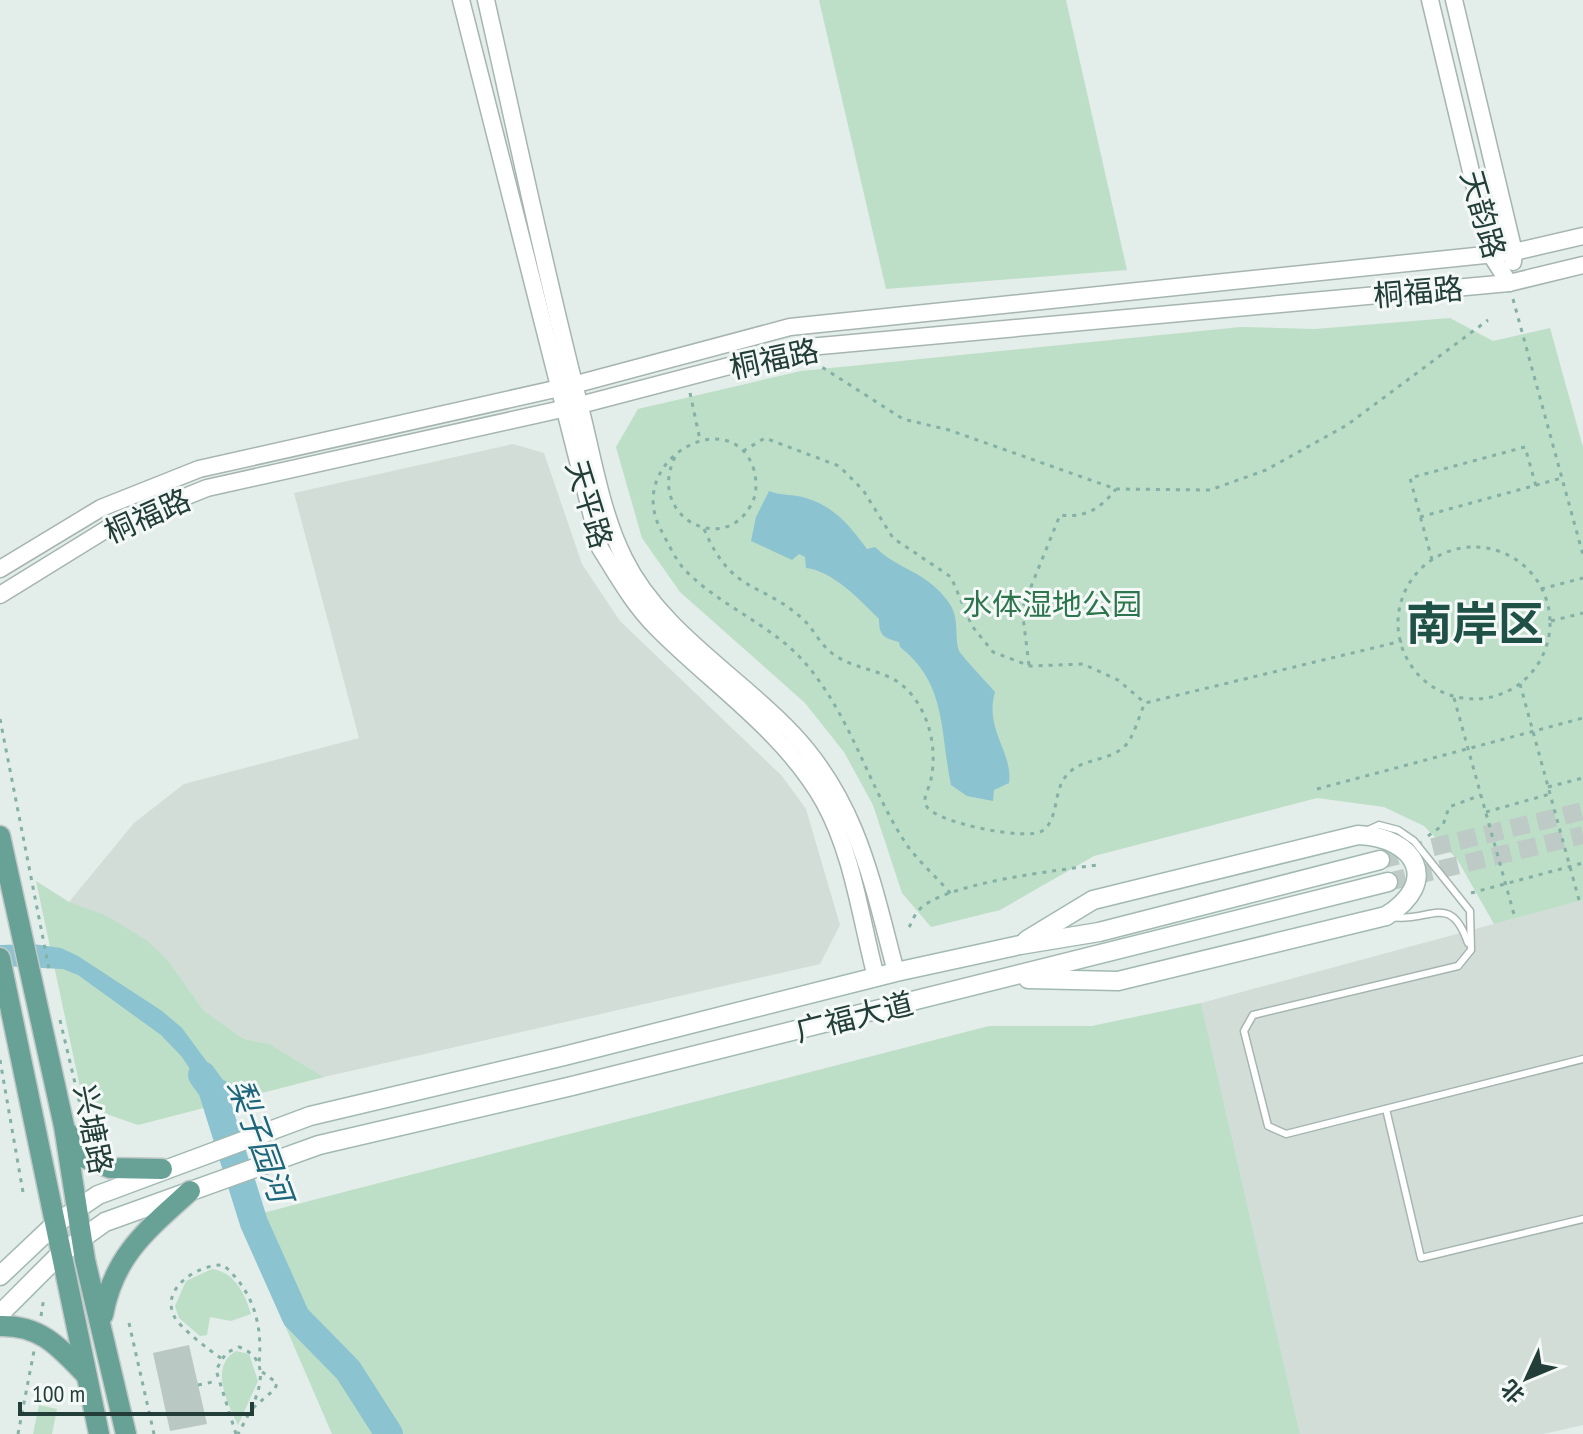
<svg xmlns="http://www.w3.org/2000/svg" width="1583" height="1434" font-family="'PT Sans Narrow','Noto Sans SC',sans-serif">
<rect width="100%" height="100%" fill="#e3ede9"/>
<g fill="#d2ddd8">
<polygon points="513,444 544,453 582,564 620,621 782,776 806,809 840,925 820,964 324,1077 270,1044 244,1039 204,1011 167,959 69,902 134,823 184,784 359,738 294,493"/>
<polygon points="1583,900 1583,1425 1543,1434 1300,1434 1201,1003"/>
</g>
<g fill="#bddec7">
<polygon points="819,0 1066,0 1127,270 886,289"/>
<polygon points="1450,318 1493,341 1550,328 1583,447 1583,900 1494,924 1457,859 1424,826 1384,807 1317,798 1094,856 1000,910 931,927 902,893 873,805 844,752 805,703 680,592 642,538 616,447 638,409 801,371 1241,327 1315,329"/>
<polygon points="36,881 69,902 107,916 146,940 167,959 204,1011 244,1039 270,1044 324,1077 138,1125 84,1106"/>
<polygon points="1201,1003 1300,1434 332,1434 239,1219 989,1026 1092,1026"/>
<path d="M212,1269C235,1272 245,1294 251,1314L231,1321L210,1317L207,1335L200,1336L179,1318L175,1306L186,1281Z"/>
<path d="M236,1351L249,1354L258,1381L238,1425C227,1403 209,1366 236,1351Z"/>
<polygon points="39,1405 57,1409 52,1434 33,1434"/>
</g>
<g fill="#8cc3d1">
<path d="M769,491C781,496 794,494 806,498C835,507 849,525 867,549L875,547C898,570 927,571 949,603C960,618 954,635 959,651C961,655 988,684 995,692C984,730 1013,751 1009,783L994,790L993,801L967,796L951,785C940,733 947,683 900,647L899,642C884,638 879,636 879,619C860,600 833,571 806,568L805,557L799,554L792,560L751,541L756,517Z"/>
<polygon points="33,944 61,948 78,956 162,1011 182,1028 218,1077 233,1085 238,1101 209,1109 205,1092 182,1057 161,1035 78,975 63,969 0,966 0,945"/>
</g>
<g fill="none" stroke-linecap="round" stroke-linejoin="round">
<polyline stroke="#8cc3d1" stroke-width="28" points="202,1075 212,1089 254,1223 296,1317 348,1370 389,1434"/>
</g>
<polygon fill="#b9c8c2" points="189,1345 207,1424 170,1431 153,1353"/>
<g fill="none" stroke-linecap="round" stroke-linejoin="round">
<g stroke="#bdcac6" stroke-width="18" stroke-dasharray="18 9" stroke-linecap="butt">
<polyline points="1380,860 1583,811"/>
<polyline points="1388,882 1583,835"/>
</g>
<g stroke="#a6b5b1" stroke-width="9">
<g id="service">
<polyline points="1366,831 1379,825 1398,830 1414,841 1470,911 1471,950 1458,966 1253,1015 1244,1031 1268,1126 1286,1134 1583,1059"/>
<path d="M1391,917C1430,923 1450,891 1468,943"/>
<polyline points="1386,1109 1421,1258 1583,1219"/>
</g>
</g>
<g stroke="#a6b5b1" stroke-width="19">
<g id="tertiary">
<path d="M461,0L600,548C617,575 633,604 656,627C712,684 784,731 824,802C853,854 861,921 876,977"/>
<path d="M486,0C517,136 545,272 580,407C593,457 601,512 624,558C659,630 737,675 791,732C858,802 872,882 896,972"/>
<polyline points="1430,0 1491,255 1509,283"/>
<polyline points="1454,0 1514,252 1513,262"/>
<polyline points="0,569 101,508 199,469 573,385 790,327 1514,252 1583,236"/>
<polyline points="0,595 110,527 207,488 580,405 798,348 1509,283 1583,265"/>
</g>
</g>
<g stroke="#a2b9b2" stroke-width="21">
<g id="secondary">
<path d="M1027,940L1093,900L1358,835C1416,837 1441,882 1386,916L1118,981L1028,979"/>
<polyline points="0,1276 55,1224 98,1195 310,1116 564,1056 896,972 1020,945 1099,932 1380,860"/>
<polyline points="0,1314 59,1255 105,1222 319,1145 572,1086 1388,882"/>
</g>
</g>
<g stroke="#c1c9c8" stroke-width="23">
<g id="primary">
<polyline points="0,836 64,1126 85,1260 126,1434"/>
<polyline points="0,958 99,1434"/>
<polyline points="69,1134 82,1157 110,1168 162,1169"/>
<path d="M103,1315C114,1255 147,1230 190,1191"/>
<path d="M0,1326C41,1325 59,1347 86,1375"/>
</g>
</g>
<g stroke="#84b0a5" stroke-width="3" stroke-dasharray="4 6" stroke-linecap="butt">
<polyline points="1513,299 1583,555"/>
<polyline points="814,362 903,419 949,430 1116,489 1210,490 1266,470 1347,425 1488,320"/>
<polyline points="690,393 700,440"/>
<polyline points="743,451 765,438 839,466 863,490 893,538 951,577 972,626 993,652 1030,666 1083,664 1118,680 1145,703 1402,641"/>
<path d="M675,457C646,516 723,557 751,505C757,495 757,481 754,470C733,401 623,459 661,530C668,543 676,561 686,571C721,607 773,625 806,664C851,717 867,782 903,839C915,859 936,876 951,894"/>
<polyline points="1420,517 1562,478"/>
<path d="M704,529C733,596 760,580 804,620C815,631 822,648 836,656C857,670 882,669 902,685C928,707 938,746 931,779C930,788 921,798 927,807C938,823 1027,841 1042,831C1059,820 1053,791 1066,776C1080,758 1107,762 1124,747C1134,738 1139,715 1145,703"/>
<circle cx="1474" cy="623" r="76"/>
<polyline points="1432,560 1410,478 1525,447 1536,486"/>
<polyline points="1541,589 1583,578"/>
<polyline points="1551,621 1583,613"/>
<path d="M1029,665L1022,609L1060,515C1086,518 1100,509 1116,489"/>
<polyline points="1520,684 1579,900"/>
<polyline points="1454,698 1515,918"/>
<polyline points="0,719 49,969"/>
<polyline points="1548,787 1583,778"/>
<polyline points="1317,789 1583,718"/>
<polyline points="1486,812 1550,794"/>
<polyline points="1428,836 1443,825 1449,807 1481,795"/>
<polyline points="1471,893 1583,863"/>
<path d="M909,927C912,923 914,915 918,911C941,883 1060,870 1098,865"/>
<polyline points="60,1020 84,1121"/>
<polyline points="0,1060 24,1198"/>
<polyline points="41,1316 44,1297"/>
<polyline points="129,1323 154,1434"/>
<path d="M221,1358C210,1351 179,1327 174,1316C160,1287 200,1264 223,1265C253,1290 263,1325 259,1363"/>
<polyline points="198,1385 217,1381"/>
<polyline points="253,1408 275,1389 277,1383 261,1371"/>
<polyline points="18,1434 34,1351"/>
<path d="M236,1434L216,1370L226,1353L239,1347C280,1362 252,1408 238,1434"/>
</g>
<use href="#service" stroke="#fff" stroke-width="6"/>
<use href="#tertiary" stroke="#fff" stroke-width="16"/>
<use href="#secondary" stroke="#fff" stroke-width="18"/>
<use href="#primary" stroke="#68a297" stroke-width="20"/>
</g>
<g text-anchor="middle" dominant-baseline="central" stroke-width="6" stroke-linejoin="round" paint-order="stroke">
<g font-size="30" fill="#233e39" stroke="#f4f9f7">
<text transform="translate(1484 214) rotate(74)">天韵路</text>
<text transform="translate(1418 291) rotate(-5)">桐福路</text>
<text transform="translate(774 358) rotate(-12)">桐福路</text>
<text transform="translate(590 504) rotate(73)">天平路</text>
<text transform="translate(147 515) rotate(-24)">桐福路</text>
<text transform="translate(854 1016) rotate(-14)">广福大道</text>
<text transform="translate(94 1129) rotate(79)">兴塘路</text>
</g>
<g font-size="30" fill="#2d754d" stroke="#f4f9f7">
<text x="1052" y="603">水体湿地公园</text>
</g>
<g font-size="32" font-style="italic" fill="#1d657a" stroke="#f4f9f7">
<text transform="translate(261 1140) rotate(70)">梨子园河</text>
</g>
<g font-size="46" font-weight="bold" fill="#1f5147" stroke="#f4f9f7">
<text x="1475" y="623">南岸区</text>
</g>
</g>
<g transform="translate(1527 1378) rotate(226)" stroke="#f4f9f7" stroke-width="6" paint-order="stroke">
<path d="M0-6L14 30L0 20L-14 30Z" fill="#233e39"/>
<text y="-12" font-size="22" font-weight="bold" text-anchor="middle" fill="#233e39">北</text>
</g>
<path d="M20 1402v12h232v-12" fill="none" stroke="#233e39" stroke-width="4"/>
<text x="32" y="1402" font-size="24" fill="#233e39" stroke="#f4f9f7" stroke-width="6" paint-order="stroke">100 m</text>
</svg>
